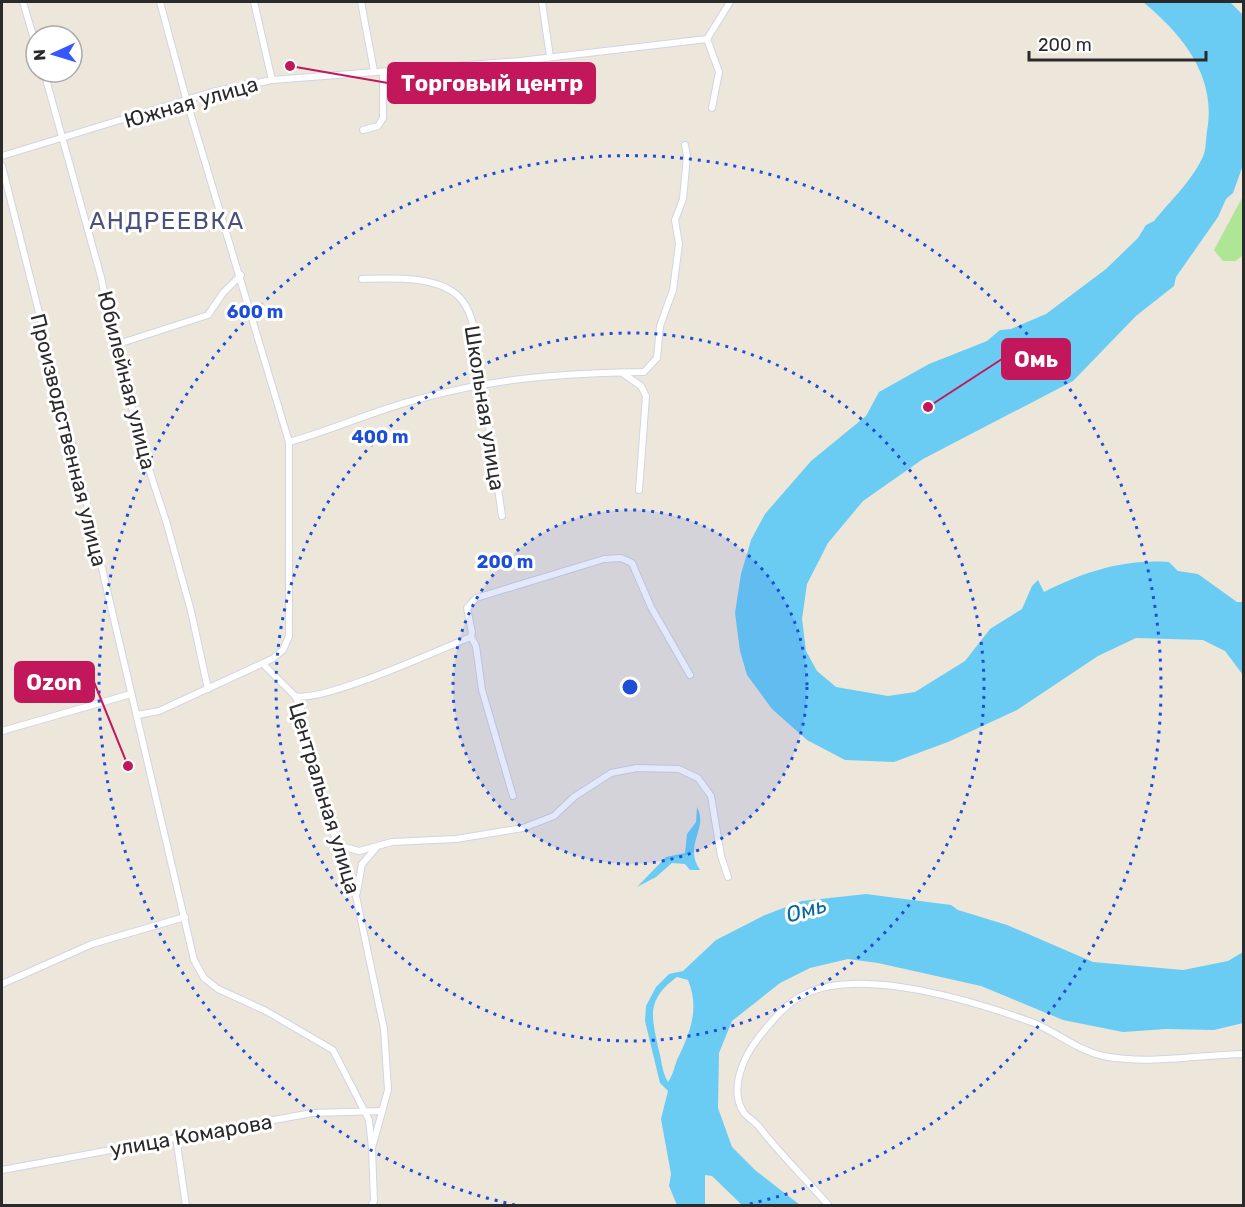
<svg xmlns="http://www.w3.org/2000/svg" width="1245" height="1207" font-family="Rubik,sans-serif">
<rect width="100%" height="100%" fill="#ede6db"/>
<polygon fill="#afe695" points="1243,196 1243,255 1236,261 1223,261 1214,250"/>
<g fill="#6accf3" fill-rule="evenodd">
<path d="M1143,2H1230L1243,15V165L1233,193L1226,199L1218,217L1176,277L1174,286L1136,316L1073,381L923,459L863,501L828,543L807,584L802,619L806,651L817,671L836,687L888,696L915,692L965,661L990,629L1022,609L1032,586L1038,580L1044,592C1084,572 1123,559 1169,562L1178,571L1198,574L1237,602H1243V675L1225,651L1203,640L1136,638L1098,656L1017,710L948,742L894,762L845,760L807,740L772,709L747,675L740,651L735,613L741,574L751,540L765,514L811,461L866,416L879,392L929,364L987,341L1000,330L1011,329L1046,314L1106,269L1138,238L1146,225L1154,221C1170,201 1194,179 1204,154C1206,147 1206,138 1207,131C1217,77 1183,35 1143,2Z"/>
<path d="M697,807C709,829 683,844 700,870H690L685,864L672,863L656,877L637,887L666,857L685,853L687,834L696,822Z"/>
<path d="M866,894L951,905L958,910L1007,925L1093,962L1183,970L1228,961L1243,952V1023L1214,1030L1166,1029L1123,1032L1063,1020L981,986L878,963L848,959L810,968L780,983L732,1021L719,1053L718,1108L732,1147L755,1170L800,1205H742L712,1176L705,1175V1205H677L669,1186L671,1174L661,1119L668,1091L660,1083L645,1021L646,1006L656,987L669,974L683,971L716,940L765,915L802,901ZM677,977L688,980C700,1009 690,1033 677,1060C674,1068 673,1075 668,1082C662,1072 662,1062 659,1051C652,1018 645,1000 677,977Z"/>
</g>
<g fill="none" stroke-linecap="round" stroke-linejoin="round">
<g stroke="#d1d4e4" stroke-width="8">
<g id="minor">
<polyline points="23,2 36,46"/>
<polyline points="254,2 272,80"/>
<polyline points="361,2 374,71"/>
<polyline points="542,2 550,57"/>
<polyline points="707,39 719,72 712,108"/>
<polyline points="707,39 730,2"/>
<polyline points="44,72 101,277 115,345 146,460 166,521 191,611 208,689"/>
<polyline points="363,130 378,126 383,118 383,72"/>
<polyline points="2,156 212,92 272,80 520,61 707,39"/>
<polyline points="2,166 81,479 194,960 204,978 218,989 266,1011 333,1050 369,1120 372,1148"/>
<path d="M362,279C390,278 439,275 460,298C473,312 474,332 478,350L502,516"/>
<polyline points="115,345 208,315 223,293 241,275"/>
<polyline points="622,373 641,386 646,396 639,490"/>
<path d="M289,442C333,430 375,410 419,399C495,378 565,373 644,372L657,358L660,326L673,290L679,244L675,220L683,199L687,156L685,145"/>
<polyline points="471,637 472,632 467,608 476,598 604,559 621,558 632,563 651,607 690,675"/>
<polyline points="471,637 476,646 482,690 513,796"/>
<polyline points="263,664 295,696 300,705 323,803 356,896 384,1029 388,1090 372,1148 374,1201 371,1206"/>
<path d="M295,696C323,703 438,650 471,637"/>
<polyline points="137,715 159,711 272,659 283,650 289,636 289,442 187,102 160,2"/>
<polyline points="2,731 131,694"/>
<polyline points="337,845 359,851 392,842 456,839 523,828 554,816 574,797 611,773 637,768 679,769 698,778 711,796 721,856 728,877"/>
<polyline points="357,892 362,864 376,848"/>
<polyline points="2,984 92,944 185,917"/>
<polyline points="176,1137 186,1206"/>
<polyline points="2,1170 312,1113 382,1111"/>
<path d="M829,1206C806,1179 781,1155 760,1128C756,1122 748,1118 744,1113C728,1089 744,1056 759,1037C772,1021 786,1003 805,994C862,966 977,1002 1034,1023C1058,1033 1077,1050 1103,1056C1151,1065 1196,1055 1244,1054"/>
</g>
</g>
<use href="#minor" stroke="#fff" stroke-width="6"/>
</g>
<circle cx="630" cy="687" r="177" fill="#1d4ed8" fill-opacity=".12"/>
<g fill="none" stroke="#1d4ed8" stroke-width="3" stroke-dasharray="3 6">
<circle cx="630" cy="687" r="177"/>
<circle cx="630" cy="687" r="354"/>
<path d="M515 1205A531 531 0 1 1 745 1205"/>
</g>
<g text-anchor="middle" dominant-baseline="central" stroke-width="6" stroke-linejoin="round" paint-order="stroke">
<g font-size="21" fill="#2a2a2a" stroke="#fff">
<text transform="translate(191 102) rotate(-16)">Южная улица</text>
<text transform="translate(127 380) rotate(76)">Юбилейная улица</text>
<text transform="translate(485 408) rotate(81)">Школьная улица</text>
<text transform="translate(69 440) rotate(76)">Производственная улица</text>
<text transform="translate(325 798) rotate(73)">Центральная улица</text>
<text transform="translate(191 1135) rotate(-10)">улица Комарова</text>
</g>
<g font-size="22" font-style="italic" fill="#0868a0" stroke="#fff">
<text transform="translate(806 910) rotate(-16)">Омь</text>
</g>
<g font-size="24" letter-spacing="1.5" fill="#49517c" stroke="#fff">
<text x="167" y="221">АНДРЕЕВКА</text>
</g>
</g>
<circle cx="630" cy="687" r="9" fill="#1d4ed8" stroke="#fff" stroke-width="3"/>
<g font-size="18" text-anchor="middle" font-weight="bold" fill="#1d4ed8" stroke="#fff" stroke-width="6" stroke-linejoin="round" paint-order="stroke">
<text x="255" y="318">600 m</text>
<text x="380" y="443">400 m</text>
<text x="505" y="568">200 m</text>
</g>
<path fill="none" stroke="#c2185b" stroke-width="2" d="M290 66L388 83M928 407L1002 359M128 766L94 682"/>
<g fill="#c2185b" stroke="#fff" stroke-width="2">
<circle cx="290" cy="66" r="6"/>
<circle cx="928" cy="407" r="6"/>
<circle cx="128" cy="766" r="6"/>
</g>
<g fill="#c2185b" stroke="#c2185b" stroke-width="2">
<rect x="388" y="63" width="207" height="40" rx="6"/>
<rect x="1002" y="339" width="68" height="40" rx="6"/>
<rect x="15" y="662" width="79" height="40" rx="6"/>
</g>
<g font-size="22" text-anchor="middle" font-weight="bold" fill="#fff">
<text x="492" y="91">Торговый центр</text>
<text x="1036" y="367">Омь</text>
<text x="54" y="690">Ozon</text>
</g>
<rect width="1245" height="1207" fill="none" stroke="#2a2a2a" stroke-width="6"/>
<g transform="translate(54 54) rotate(266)"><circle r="28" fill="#ffffff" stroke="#aaaaaa" stroke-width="1.5"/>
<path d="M0-4.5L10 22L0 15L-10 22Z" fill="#3657ff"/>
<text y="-9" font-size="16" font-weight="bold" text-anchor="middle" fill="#2a2a2a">N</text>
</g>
<path d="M1029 51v9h177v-9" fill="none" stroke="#2a2a2a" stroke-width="3"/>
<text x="1038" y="51" font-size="18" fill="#2a2a2a" stroke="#ffffff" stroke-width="4.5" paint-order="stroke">200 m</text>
</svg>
